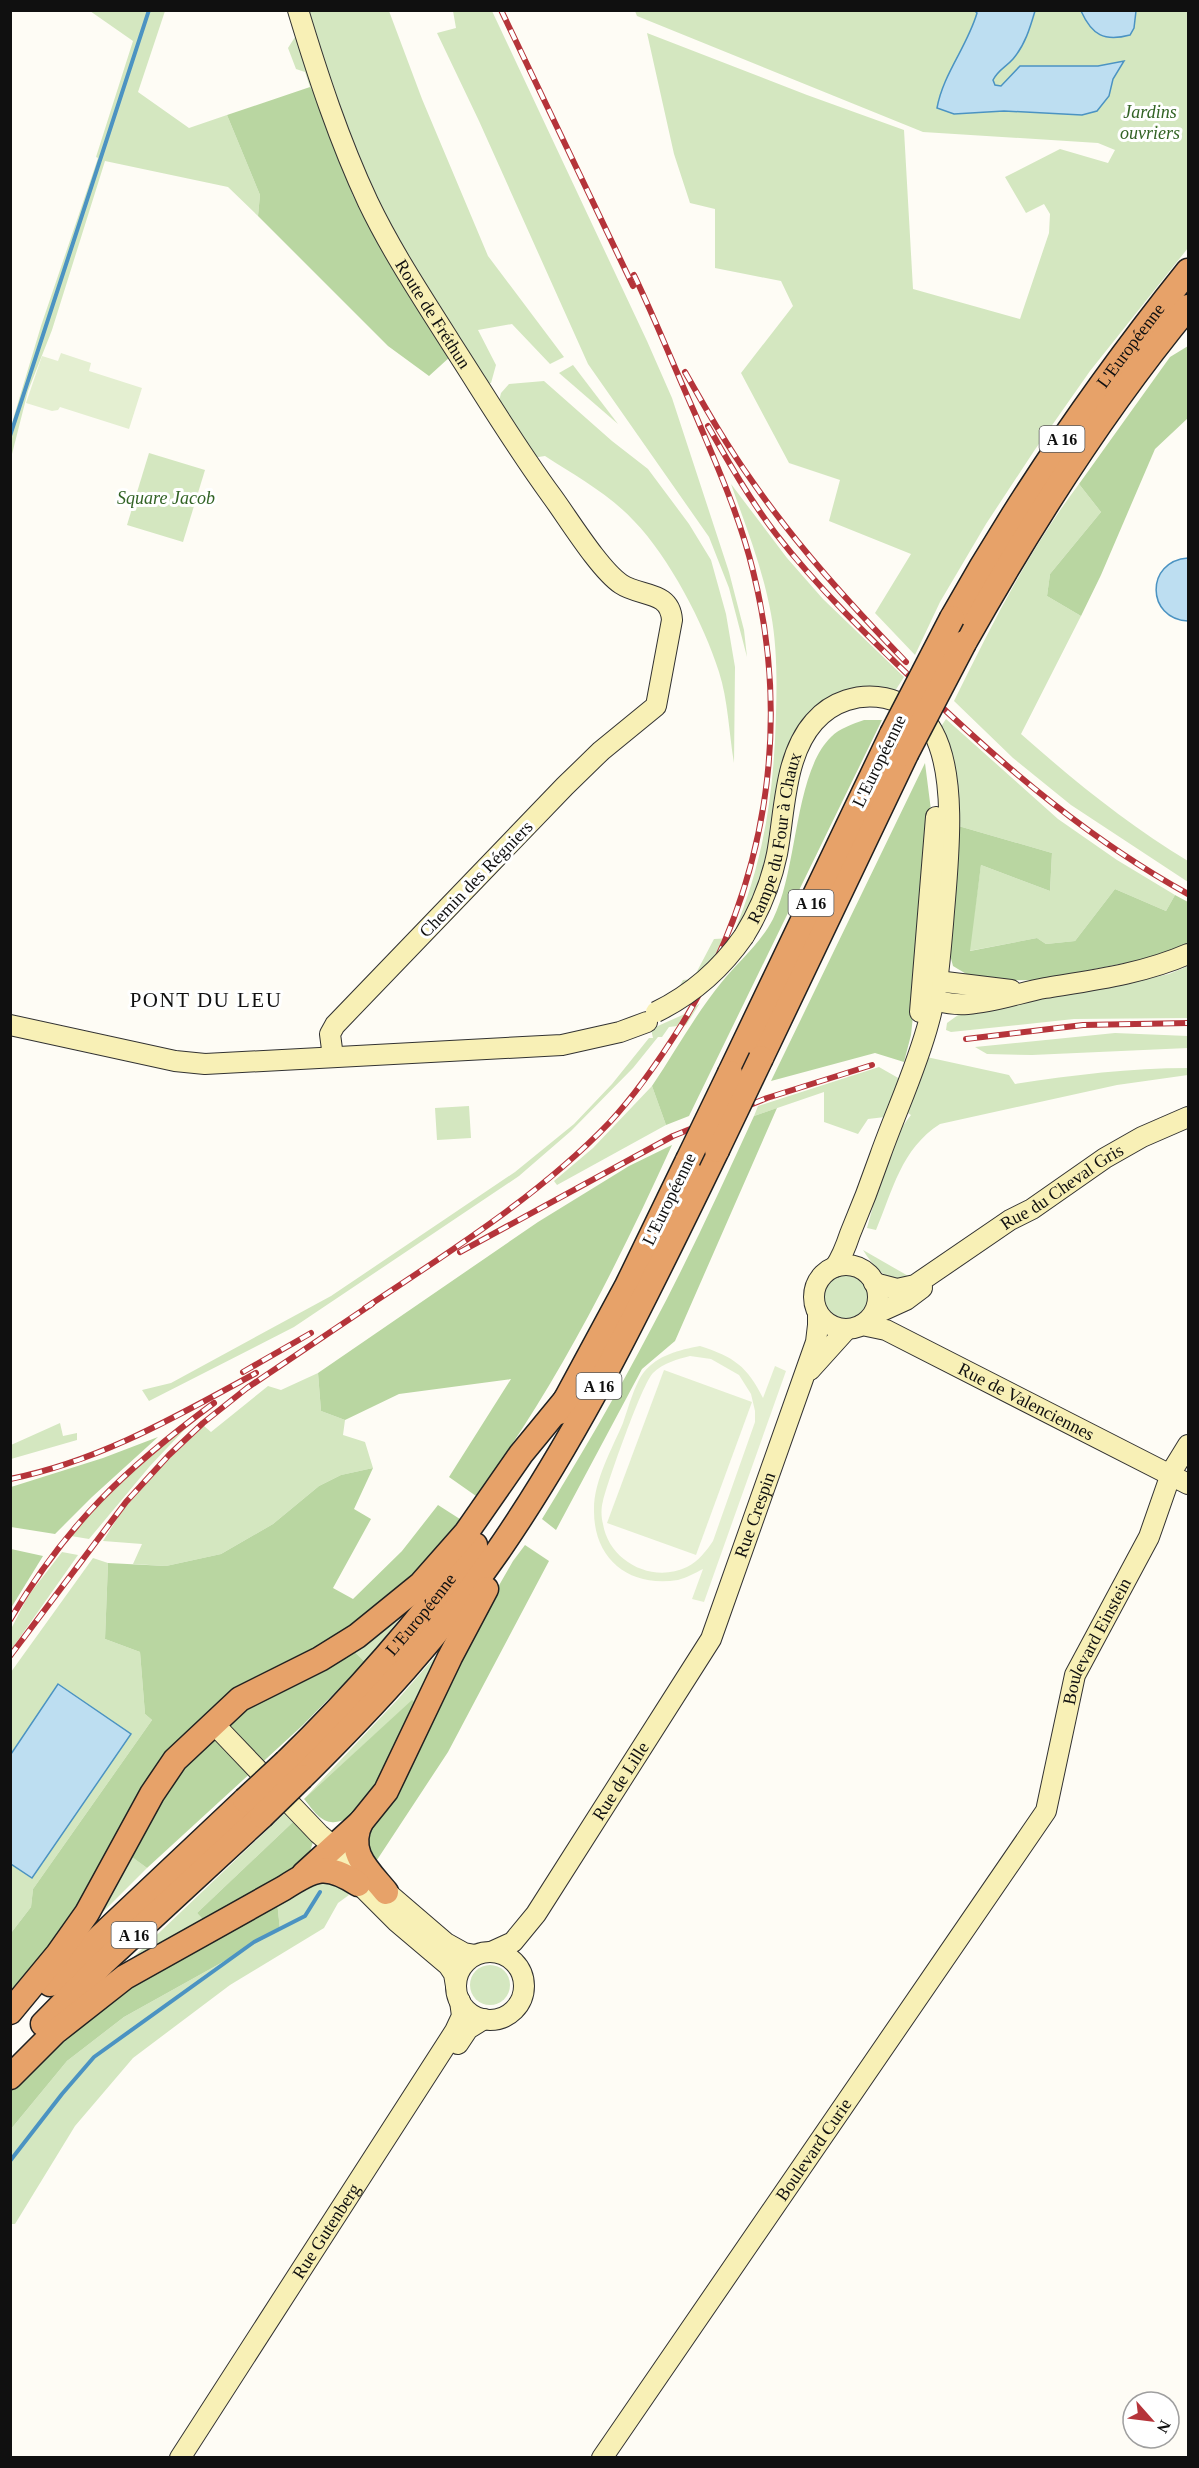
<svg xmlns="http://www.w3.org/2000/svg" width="1199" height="2468" font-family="'Times New Roman',serif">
<rect width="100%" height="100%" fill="#fefcf5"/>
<g fill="#d4e7c0">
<polygon points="90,11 165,11 138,92 189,128 227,115 260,195 258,216 228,187 105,161 52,330 28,391 11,458 11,429 14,416 41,326 98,158 96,157 133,41"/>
<polygon points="287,11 389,11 422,99 488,256 564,357 550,364 512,324 478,330 496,365 491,383 484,384 396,270 353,196 317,98 310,87 305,72 296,69 288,48 295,37"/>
<polygon points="453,11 492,11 647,341 672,398 729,572 744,630 747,657 729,588 709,537 588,364 479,121 437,33 456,28"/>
<polygon points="635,11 1188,11 1188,248 1090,371 1034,451 986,524 940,602 915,655 875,613 911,554 829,521 840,480 789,463 741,373 793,306 781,281 715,268 715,209 690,203 674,154 647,33 807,95 904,130 913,289 1020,319 1049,233 1050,214 1044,204 1026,213 1005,177 1060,149 1108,163 1115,150 1098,143 923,132 637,16"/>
<polygon points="573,365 618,424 559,373"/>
<path d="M544,381L612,441L648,469L689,524L711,560L726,614L735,667L734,763C729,733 728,700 719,672C704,624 669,557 634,521C609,494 576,476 545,456L532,458L498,405L501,393L509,384Z"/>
<polygon points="149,453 205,470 183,542 127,525"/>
<path d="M731,484L787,558L823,599L904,677L895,691L867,688L824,701C808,743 788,786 775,829C762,870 758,899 733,935C764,860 774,794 776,713C777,681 777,646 771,614C763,569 746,527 731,484Z"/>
<path d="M1079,484L1101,512L1050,574L1047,596L1081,616L1021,734C1073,780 1128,825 1188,861V882L1071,805L1013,758L954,701C991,626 1029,550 1079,484Z"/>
<polygon points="946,719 1058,819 1117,860 1175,895 1166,911 1115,889 1075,941 1046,944 1037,938 969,951 981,865 1050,891 1052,853 955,825 953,758 940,728"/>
<path d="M732,938C715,960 697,978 675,994L683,980L693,979L714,939Z"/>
<polygon points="1188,966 1188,1018 1074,1019 951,1032 946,1030 947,1023 965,1010 1132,982 1169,974"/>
<polygon points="700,1003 686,1025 669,1027 662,1037 658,1037 633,1068 571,1131 519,1176 294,1327 149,1401 142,1390 171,1383 331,1296 515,1172 574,1124 612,1084 649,1038 653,1038 651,1029 687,1013"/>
<polygon points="1115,1033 1188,1036 1188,1048 1032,1055 987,1054 975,1047"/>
<path d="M922,1056L1009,1075L1015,1084C1073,1075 1130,1068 1188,1068V1075L1117,1085L940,1124C901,1149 893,1190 876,1230L867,1228C878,1191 886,1145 911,1115L903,1110Z"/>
<polygon points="879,1067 900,1079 885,1117 868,1119 858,1134 824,1122 824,1092 754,1116 758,1106"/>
<polygon points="652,1086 666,1125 557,1185 554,1181 593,1148"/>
<polygon points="469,1106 471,1138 437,1140 435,1108"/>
<path d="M863,1250L910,1277C888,1286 874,1267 863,1250Z"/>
<circle cx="846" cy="1297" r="24"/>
<polygon points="318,1373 321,1411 345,1420 343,1435 365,1442 373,1468 341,1475 319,1486 273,1524 221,1554 166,1566 133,1564 142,1544 103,1541 122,1511 164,1464 204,1426 211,1432 268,1386 281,1390"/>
<polygon points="60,1423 63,1436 77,1433 77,1440 11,1459 11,1445"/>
<path d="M187,1427L150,1466L89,1539L71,1536C102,1492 144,1460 187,1427Z"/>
<polygon points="62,1552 78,1555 11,1650 11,1629 28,1596"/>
<polygon points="93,1558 108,1563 105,1639 140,1652 145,1714 152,1720 33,1889 31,1907 11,1933 11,1672"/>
<polygon points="421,1592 365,1662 339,1637"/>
<polygon points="458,1630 422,1707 412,1701 304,1799 399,1698"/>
<polygon points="286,1812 294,1821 197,1913 208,1925 100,1989"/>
<polygon points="116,1845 147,1868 82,1933"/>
<path d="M317,1879C329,1880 343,1884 349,1895L338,1903L324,1928L230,1985L133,2058L75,2126L15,2224H11V2129L67,2061L124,2017L280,1930L277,1901Z"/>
<circle cx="490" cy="1985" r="20"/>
</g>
<g fill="#b9d6a1">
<polygon points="310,87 317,98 353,196 396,270 451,356 429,376 388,346 258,216 260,195 227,115"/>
<polygon points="1188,346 1188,418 1155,449 1101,575 1081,616 1047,596 1050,574 1101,512 1079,484 1170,357"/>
<path d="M864,720H882L689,1116L666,1125L652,1086C675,1052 695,1015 721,983C739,961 760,944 773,919C798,870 794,773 831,737C840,728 853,724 864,720Z"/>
<polygon points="925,763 933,826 911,1035 904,1062 875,1053 771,1081"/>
<polygon points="955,825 1052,853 1050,891 981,865 970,951 1037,938 1046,944 1075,941 1115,889 1166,911 1175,895 1188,902 1188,943 1151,958 1038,980 978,981 953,966 950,955"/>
<path d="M777,1108L675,1341L642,1369L556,1530L542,1519C580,1457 617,1394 651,1329C688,1260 721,1188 754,1116Z"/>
<path d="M672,1145C616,1268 556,1387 476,1496L449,1477L511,1379L399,1394L345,1420L321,1411L318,1373L538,1222L629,1166Z"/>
<polygon points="158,1437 92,1497 55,1534 11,1527 11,1487 103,1458"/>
<polygon points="373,1468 354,1509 371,1519 333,1588 353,1599 402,1551 438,1505 463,1521 433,1559 339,1637 365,1662 303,1725 147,1868 117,1846 82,1907 11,1997 11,1933 31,1907 33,1889 152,1720 145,1714 140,1652 105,1639 108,1563 166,1566 221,1554 273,1524 319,1486 341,1475"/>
<polygon points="525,1545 549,1561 448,1752 375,1863 368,1853 367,1833 406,1778 467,1641 513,1561"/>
<polygon points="11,1549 43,1556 11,1608 10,1549"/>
<path d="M412,1700L422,1707C412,1729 403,1754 391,1775C381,1791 351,1825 331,1822C319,1821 311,1807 304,1799Z"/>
<polygon points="294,1821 313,1842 308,1858 297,1869 208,1925 197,1913"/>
<polygon points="277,1901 280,1930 124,2017 67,2061 11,2129 11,2090 51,2048 116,1993"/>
</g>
<g fill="#e4efd1" fill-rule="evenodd">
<polygon points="61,353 91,363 89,371 142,388 129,429 60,407 58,410 52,411 26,403 42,356 58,361"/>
<path d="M700,1346C734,1357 747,1366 763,1398L775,1366L786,1371L704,1602L692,1599L703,1569C695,1573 686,1578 678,1580C629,1588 593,1559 594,1509C594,1480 612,1449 623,1423C628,1409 635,1383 644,1372C658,1355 679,1350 700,1346ZM690,1356L711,1359L739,1375L751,1394L755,1411V1422L713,1541C707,1550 698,1562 687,1567C652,1584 609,1561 603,1524C601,1517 601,1507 603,1501C608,1481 642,1384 653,1373C663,1363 678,1359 690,1356Z"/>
<polygon points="664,1370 752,1402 696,1555 607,1523"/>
</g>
<g fill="#bddef1" stroke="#4b93c2" stroke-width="1.5">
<path d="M975,11H1035C1030,28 1025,45 1013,59C1006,67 998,70 993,80L995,85L1001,86L1020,66H1098L1124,61L1113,79L1109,96L1097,111L1082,115L1004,111L954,114L937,108C943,74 967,47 977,13Z"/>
<path d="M1081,11H1136L1134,28L1130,35C1104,42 1092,35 1081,11Z"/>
<path d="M1188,558V621C1146,619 1145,561 1188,558Z"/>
<polygon points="58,1684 131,1734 32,1878 11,1864 11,1754"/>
</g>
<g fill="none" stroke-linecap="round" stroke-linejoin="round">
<g stroke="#4b93c2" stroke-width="4">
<polyline points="10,436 149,10"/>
<polyline points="10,2161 62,2094 94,2057 254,1942 305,1916 320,1892"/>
</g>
<g stroke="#323232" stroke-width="22">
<g id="secondary">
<path id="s1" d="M298,10C318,76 339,140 368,202C392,252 422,297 451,343C484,394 515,446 551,495C568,518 599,569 621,584C640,597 670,590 672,620L656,706L601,751L565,786L335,1025L330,1034L333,1057"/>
<path id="s2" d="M744,936C760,910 771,883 777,854C785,812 784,756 814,722C832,701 859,693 885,698C904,702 924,714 933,732C959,779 947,871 943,924C940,956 938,989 929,1021C917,1067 896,1111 880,1156C871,1182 861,1208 850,1234C846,1246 842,1257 835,1267"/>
<polyline points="925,985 937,981 1011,990"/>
<path d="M924,993C955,1018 1010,994 1045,988C1094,980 1142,974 1188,954"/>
<polyline points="920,1012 936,817"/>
<polyline points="10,1025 175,1061 205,1064 562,1045 620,1032 647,1022"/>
<circle cx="846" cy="1297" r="32"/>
<path id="s3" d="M874,1283L897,1289L915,1285L1010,1220L1032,1209L1105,1158L1142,1137L1188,1117"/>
<polyline points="873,1315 906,1300 922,1288"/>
<path id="s4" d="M862,1325L886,1330L1188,1484"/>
<polyline points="810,1370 847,1329"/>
<polyline points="213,1723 319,1834 446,1943 464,1953 475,1955"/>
<polyline points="354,1879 396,1921 448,1965 454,1974 456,1986"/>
<path id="s5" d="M491,1952L513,1942L536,1914L711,1639L816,1342L818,1325V1313"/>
<circle cx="490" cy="1986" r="34"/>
<polyline points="458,2044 468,2029 484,2019"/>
<path id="s6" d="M180,2458L455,2031L462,2016L460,2001"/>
<path id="s7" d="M602,2458L1046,1811L1075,1675L1149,1537L1172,1471L1188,1445"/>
</g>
</g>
<g stroke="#212121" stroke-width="27">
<g id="highway">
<path id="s8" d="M952,618C1021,495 1100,381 1188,271"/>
<path d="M964,643C1030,525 1102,411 1188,307"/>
<polyline points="761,1058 906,754"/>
<polyline points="730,1073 892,734"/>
<polyline points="559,1412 627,1286 688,1160"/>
<path id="s9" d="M286,1762C355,1695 418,1623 475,1545"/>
<path d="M302,1777C373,1707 441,1634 498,1551C585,1425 650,1287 717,1150"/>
<path d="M361,1822C346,1852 368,1870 386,1892"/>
<polyline points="304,1874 361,1822 386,1791 450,1657 486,1589"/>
<polyline points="50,1984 245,1800"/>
<polyline points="10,2012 58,1954 87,1913 152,1794 175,1760 240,1699 320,1659 357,1636 421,1584 466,1533 521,1454 567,1398"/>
<polyline points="43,2024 103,1963 262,1816"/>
<path d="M10,2077L55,2032L125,1977L284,1888C315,1868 326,1863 358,1884"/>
</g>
</g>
<use href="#secondary" stroke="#f8f0b6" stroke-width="20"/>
<use href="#highway" stroke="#e7a269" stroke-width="24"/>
<g stroke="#b5343a" stroke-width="6">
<g id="rail">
<polyline points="501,10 633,286"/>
<path d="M685,372C706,409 727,446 752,481C797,546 851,605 906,662"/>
<path d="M708,426C729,463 750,500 776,534C821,592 876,644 929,695C1009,771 1092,841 1188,894"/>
<polyline points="966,1039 1083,1025 1188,1023"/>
<polyline points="460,1252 673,1136 767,1098 872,1065"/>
<path d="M365,1308C449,1252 539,1196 609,1123C637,1093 660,1059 682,1024C766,887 792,727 753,571C740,517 717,466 696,416C675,369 656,321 634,275"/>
<polyline points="243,1372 311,1333"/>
<path d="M10,1479C100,1461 177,1416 256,1373"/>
<path d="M10,1620C66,1525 126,1468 214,1403"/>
<polyline points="10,1656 126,1502 169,1455 203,1423 247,1388 372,1304"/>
</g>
</g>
<use href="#rail" stroke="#fff" stroke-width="4" stroke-dasharray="11" stroke-linecap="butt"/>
<g stroke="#323232" stroke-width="22" stroke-linecap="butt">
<path id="secondary-bridge" d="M656,1012C693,994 721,969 744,936"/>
</g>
<g stroke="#212121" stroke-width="27" stroke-linecap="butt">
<g id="highway-bridge">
<polyline points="892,734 952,618"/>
<polyline points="906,754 964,643"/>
<polyline points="717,1150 761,1058"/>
<polyline points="688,1160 730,1073"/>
<polyline points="245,1800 286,1762"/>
<polyline points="262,1816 302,1777"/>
</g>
</g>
<use href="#secondary-bridge" stroke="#f8f0b6" stroke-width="20"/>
<use href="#highway-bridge" stroke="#e7a269" stroke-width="24"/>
</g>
<g text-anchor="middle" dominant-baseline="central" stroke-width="6" stroke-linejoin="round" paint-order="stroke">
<g fill="#fff" stroke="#585858" stroke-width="1.5">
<rect x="1039.5" y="426" width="45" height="26" rx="4.5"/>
<rect x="788.5" y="890" width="45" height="26" rx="4.5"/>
<rect x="576.5" y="1373" width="45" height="26" rx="4.5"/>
<rect x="111.5" y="1922" width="45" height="26" rx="4.5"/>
</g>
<g font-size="16" font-weight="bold" fill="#101010">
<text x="1062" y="439">A 16</text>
<text x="811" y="903">A 16</text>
<text x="599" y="1386">A 16</text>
<text x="134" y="1935">A 16</text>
</g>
<g font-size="18" font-style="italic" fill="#326325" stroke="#fff">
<text x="1150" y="112">Jardins<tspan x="1150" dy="21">ouvriers</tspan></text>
<text x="166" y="498">Square Jacob</text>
</g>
<g font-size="18" fill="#101010" stroke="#fff">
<text stroke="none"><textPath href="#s1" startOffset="334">Route de Fréthun</textPath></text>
<text stroke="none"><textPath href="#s8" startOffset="326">L'Européenne</textPath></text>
<text transform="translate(879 761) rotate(-64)">L'Européenne</text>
<text stroke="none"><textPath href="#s2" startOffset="104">Rampe du Four à Chaux</textPath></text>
<text transform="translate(476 879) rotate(-46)">Chemin des Régniers</text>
<text stroke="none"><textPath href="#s3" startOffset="219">Rue du Cheval Gris</textPath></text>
<text transform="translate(669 1199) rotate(-64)">L'Européenne</text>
<text stroke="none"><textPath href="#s4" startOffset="182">Rue de Valenciennes</textPath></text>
<text stroke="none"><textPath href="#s5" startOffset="518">Rue Crespin</textPath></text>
<text stroke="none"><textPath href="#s9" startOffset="200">L'Européenne</textPath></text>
<text stroke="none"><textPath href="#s7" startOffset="963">Boulevard Einstein</textPath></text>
<text stroke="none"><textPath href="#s5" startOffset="218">Rue de Lille</textPath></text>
<text stroke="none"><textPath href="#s7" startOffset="374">Boulevard Curie</textPath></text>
<text stroke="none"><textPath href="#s6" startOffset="270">Rue Gutenberg</textPath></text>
</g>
<g font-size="21" letter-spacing="1.5" fill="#101010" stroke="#fff">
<text x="206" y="1000">PONT DU LEU</text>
</g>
</g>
<rect width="1199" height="2468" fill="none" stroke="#101010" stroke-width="24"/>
<g transform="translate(1151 2420) rotate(118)"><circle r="28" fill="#ffffff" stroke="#9f9f9f" stroke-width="1.5"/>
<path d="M0-4.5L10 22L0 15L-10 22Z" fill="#b5343a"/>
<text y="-9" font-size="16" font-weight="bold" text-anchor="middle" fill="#101010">N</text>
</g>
</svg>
